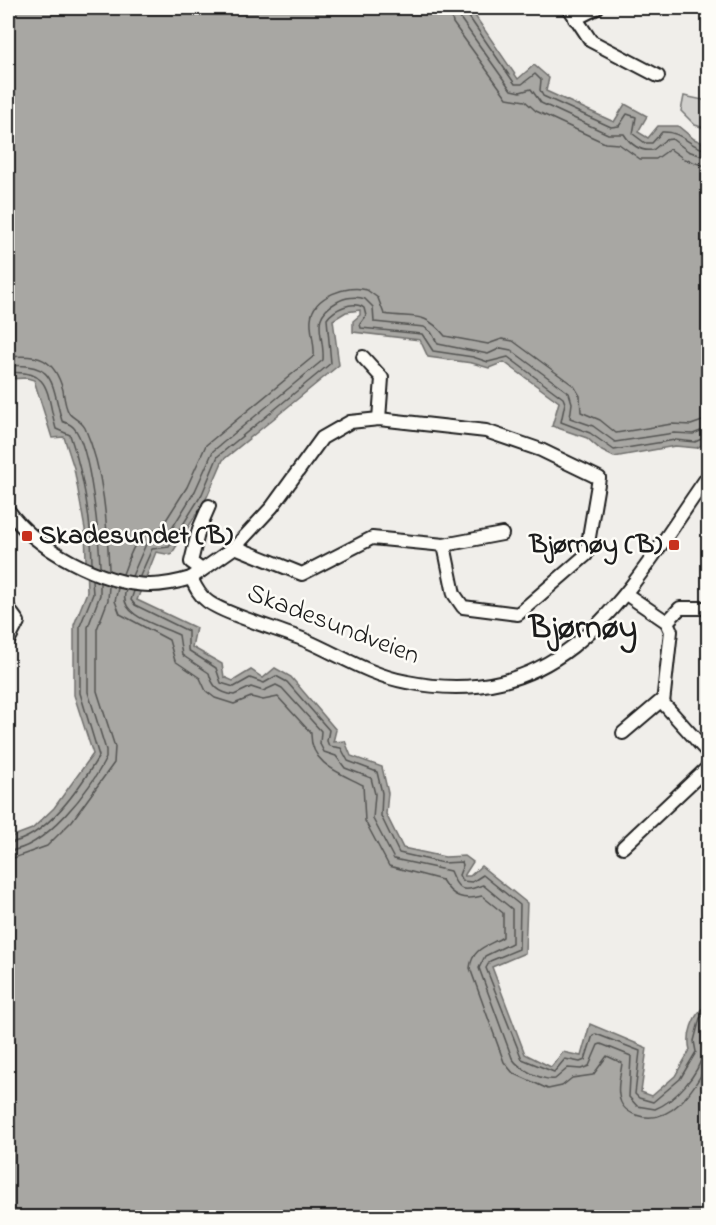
<svg xmlns="http://www.w3.org/2000/svg" width="716" height="1225" font-family="'Indie Flower',sans-serif">
<rect width="100%" height="100%" fill="#f0eeea"/>
<filter id="ink" filterUnits="userSpaceOnUse"><feTurbulence type="fractalNoise" baseFrequency=".0167" numOctaves="2"/><feDisplacementMap in="SourceGraphic" scale="12" xChannelSelector="R" yChannelSelector="G"/><feConvolveMatrix kernelMatrix="1 2 1 2 8 2 1 2 1" color-interpolation-filters="sRGB"/></filter>
<g filter="url(#ink)">
<polygon fill="#d0cfcc" stroke="#767674" stroke-width="1.5" points="684,96 708,101 708,129 695,125 681,111"/>
<path fill="#a8a7a3" stroke="#706f6d" stroke-width="1.5" d="M8,8H474L471,10L518,79L534,65L549,78L546,91L614,122L625,104L647,116L638,132L648,138L658,126H678L694,139L708,145V441L697,448L675,446L614,457L602,451L587,438L552,426L559,402L504,362L489,368L472,363L428,357L420,340L353,332V321L360,315V310L346,312L333,320L339,365L223,460L207,497L171,555L156,552L137,600L196,628L192,647L222,664L224,677L233,681L251,670L263,678L275,668L291,677L336,730L333,742L345,741L351,756L382,767L388,793L386,814L403,848L445,857L465,856L473,862L464,876H470L481,866L527,903L525,953L492,967L525,1054L551,1067L563,1052L581,1056L590,1024L647,1048L641,1092L652,1096L675,1076L690,1050C686,1035 693,1016 704,1007H708V1217H8V838L32,829L54,808L93,754L74,695V625L87,592L85,529L74,468L64,437L52,438L34,380L27,378L8,379Z"/>
<g fill="none" stroke-linecap="round" stroke-linejoin="round">
<g stroke="#545452" stroke-width="1.5">
<polyline points="449,8 453,23 507,98 525,101 536,111 605,143 619,144 640,159 656,159 670,149 684,159 708,167"/>
<path d="M458,8L460,18L511,90L520,92L531,89L541,103L608,134H624C630,144 640,152 653,150L665,140L672,139L688,151L708,158"/>
<path d="M466,8L467,14L515,84H522L535,74L541,80L540,90L543,96L611,127L619,126L627,114L636,117L633,134L645,143H652L662,132C683,131 688,147 708,150"/>
<path d="M8,357C39,354 54,358 63,390C64,397 65,407 69,413C73,419 81,420 85,428C104,471 107,523 109,569"/>
<path d="M8,366C56,362 51,383 62,421C66,423 71,424 74,428C91,447 99,539 100,566"/>
<path d="M8,373C52,369 46,393 56,429L70,435C84,476 91,519 92,563"/>
<path d="M123,574C134,546 132,538 161,528L187,487L206,445L314,356C315,344 310,331 311,319C313,296 348,284 367,290L378,298L384,314C414,319 424,310 445,336L488,344L502,339L513,341L574,386L580,396L581,412L600,420L616,433L672,424L691,425L708,419"/>
<path d="M132,576L146,544L154,539L166,538L195,491L213,451L323,360C325,334 308,318 337,302C345,297 357,296 365,299L373,307L374,322L424,327L431,332L438,344L488,354L501,348L511,350L569,393L572,403L570,418L593,426L615,442L674,433L693,434L708,428"/>
<path d="M140,576L152,549L169,547L202,494L218,456L331,363L327,319C334,309 353,300 364,308L366,316L360,324L361,328L422,334L433,351L473,357L488,362L508,357L563,398L565,403L561,422L590,433L614,450L675,440L695,442L708,436"/>
<path d="M118,588L115,601L120,614L169,640L175,661L200,678L206,691L215,698L234,704L251,697L263,700L278,697L311,733C310,764 340,773 363,785L365,821L389,866L442,880C452,897 463,901 482,896L503,913V937C488,946 472,948 470,968L504,1062L513,1073L548,1089L562,1086L572,1078L593,1075L607,1056L622,1063C621,1073 617,1085 619,1095C620,1105 627,1112 636,1115C671,1127 694,1089 708,1063"/>
<path d="M126,590C116,616 161,626 179,635L182,655L209,673C212,686 219,693 234,695L251,687L263,691L276,685L282,688L321,731L320,744L324,752L336,756L345,768L371,778L375,794L373,819L394,859L450,871C458,891 462,893 483,885L512,909V943L485,956L479,968L512,1058C519,1069 542,1081 555,1079L568,1068L581,1069L589,1066L598,1045L601,1044L631,1056L629,1097L637,1106L655,1109C675,1101 699,1074 703,1053C706,1041 703,1032 708,1021"/>
<polyline points="134,591 131,600 135,605 188,631 188,650 216,668 221,683 234,687 250,678 264,683 276,676 287,682 329,730 327,741 329,746 341,748 348,761 377,772 382,793 381,816 399,853 443,863 462,862 463,865 459,875 462,881 472,882 483,875 520,905 519,949 490,961 486,968 522,1059 554,1072 565,1059 580,1062 585,1060 593,1035 596,1034 640,1051 635,1094 639,1098 653,1102 680,1079 696,1052 694,1041 700,1018 708,1012"/>
<path d="M8,843C46,839 80,787 99,756L80,693V626L93,594L92,580"/>
<path d="M8,851C45,849 91,789 106,758V750L88,692V627L100,595V582"/>
<polyline points="8,860 47,846 72,821 114,763 115,747 97,691 97,629 108,600 109,586"/>
</g>
<g stroke="#1c1c1c" stroke-width="16">
<g id="minor">
<polyline points="569,8 591,41 658,76"/>
<polyline points="575,19 597,8"/>
<polyline points="363,357 382,378 379,419"/>
<path d="M8,510C36,549 101,584 150,585C163,585 178,582 191,578C195,586 199,595 206,600C220,613 284,631 307,641C339,655 372,676 407,682C569,714 630,587 708,476"/>
<polyline points="444,545 502,534"/>
<polyline points="202,570 191,562 199,529 209,506"/>
<polyline points="191,578 235,547 272,507 322,438 350,422 379,419 486,431 541,450 599,478 586,555 518,614 463,607 454,594 444,545 372,538 302,574 235,547"/>
<polyline points="626,594 667,622 680,608 708,608"/>
<polyline points="8,608 18,622 8,641"/>
<polyline points="667,622 671,631 663,703 708,753"/>
<polyline points="623,733 663,699"/>
<polyline points="623,847 708,767"/>
</g>
</g>
<use href="#minor" stroke="#fdfcf7" stroke-width="12"/>
</g>
</g>
<g fill="#c8321e" stroke="#fdfcf7" stroke-width="2">
<rect x="21" y="530" width="12" height="12" rx="3"/>
<rect x="668" y="539" width="12" height="12" rx="3"/>
</g>
<g text-anchor="middle" dominant-baseline="central" stroke-width="5" stroke-linejoin="round" paint-order="stroke">
<g font-size="27" font-weight="bold" fill="#1c1c1c" stroke="#fdfcf7" text-anchor="start">
<text x="39" y="536">Skadesundet (B)</text>
<text x="662" y="545" text-anchor="end">Bjørnøy (B)</text>
</g>
<g font-size="27" fill="#1c1c1c" stroke="#fdfcf7">
<text transform="translate(333 625) rotate(21)">Skadesundveien</text>
</g>
<g font-size="33" font-weight="bold" fill="#1c1c1c" stroke="#fdfcf7">
<text x="583" y="629">Bjørnøy</text>
</g>
</g>
<rect width="716" height="1225" fill="none" stroke="#fdfcf7" stroke-width="30"/>
<rect x="15" y="15" width="686" height="1195" fill="none" stroke="#1c1c1c" stroke-width="2" filter="url(#ink)"/>
</svg>
